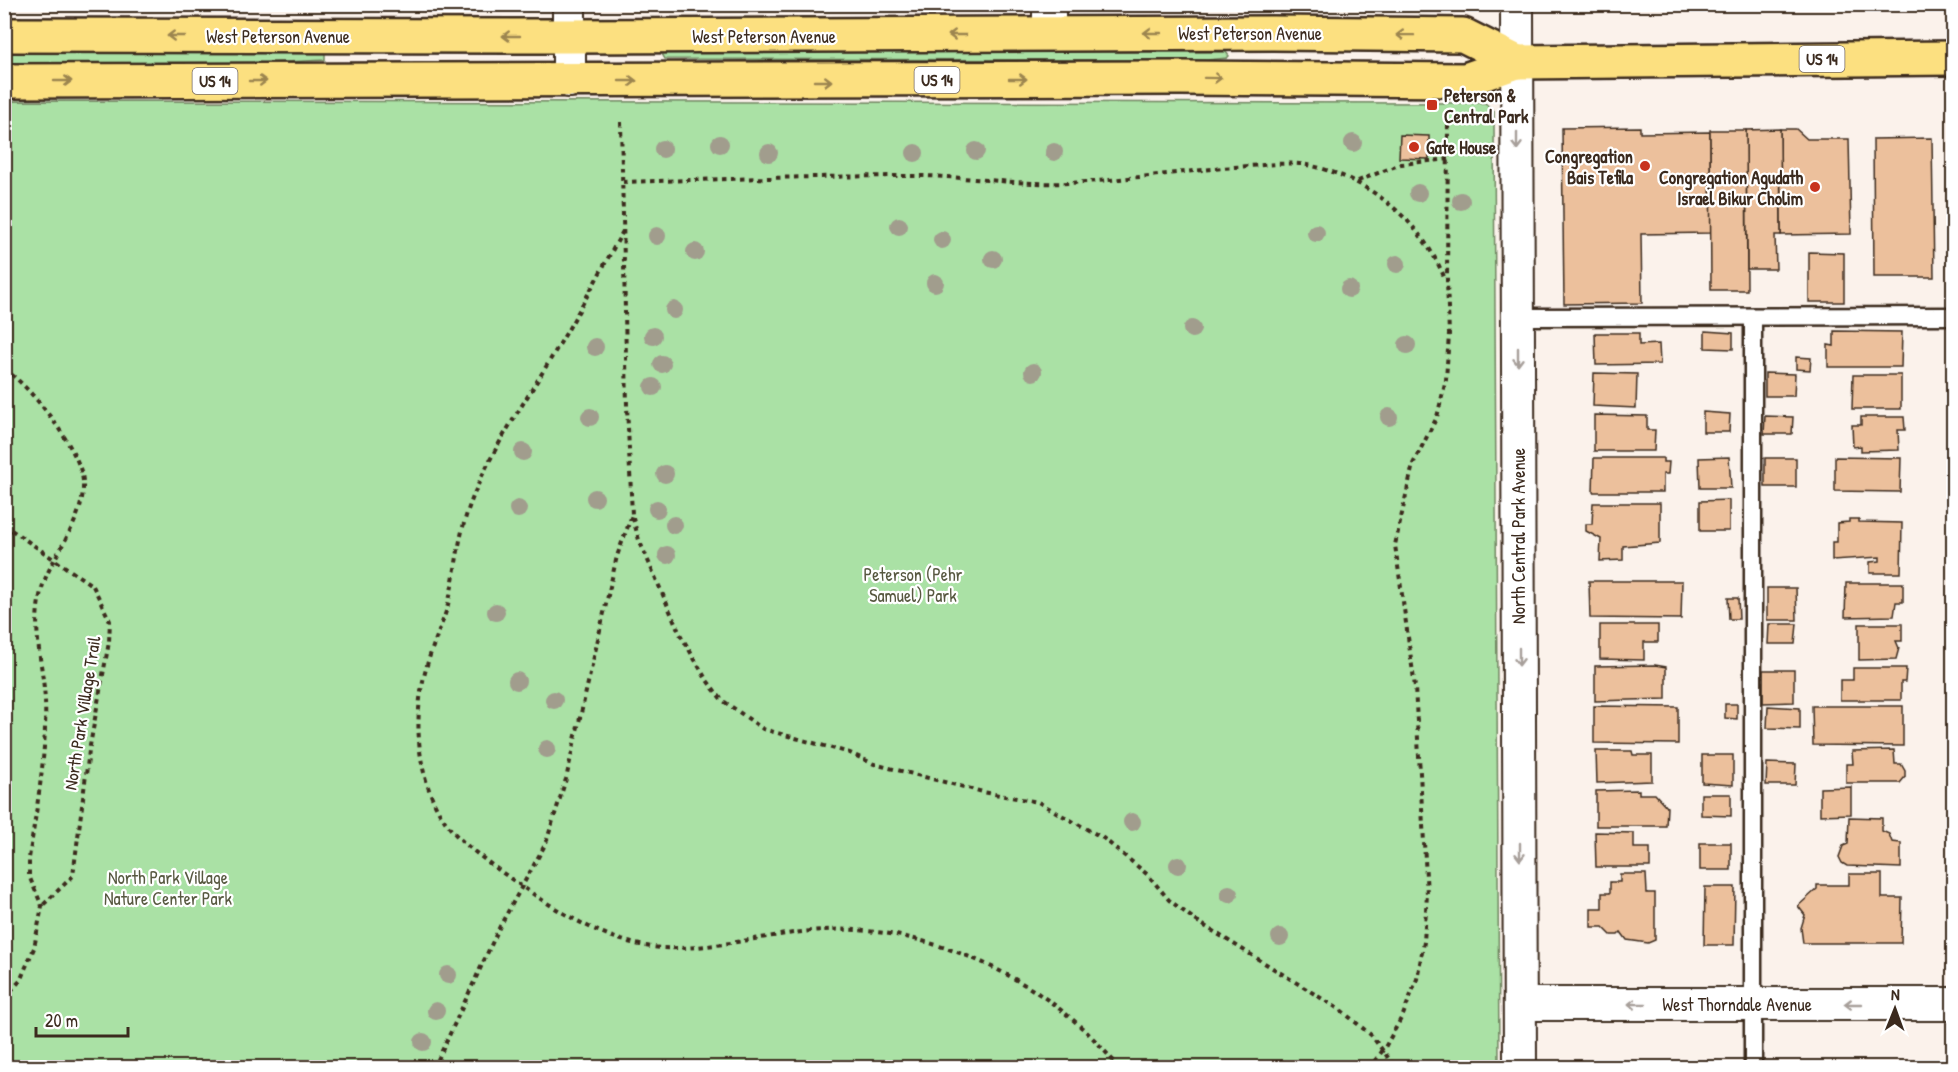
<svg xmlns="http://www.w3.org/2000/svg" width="1958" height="1072" font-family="'Patrick Hand',sans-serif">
<rect width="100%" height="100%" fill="#fbf2eb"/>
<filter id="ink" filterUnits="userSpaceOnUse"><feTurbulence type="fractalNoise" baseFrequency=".0167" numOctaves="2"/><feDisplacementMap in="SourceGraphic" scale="12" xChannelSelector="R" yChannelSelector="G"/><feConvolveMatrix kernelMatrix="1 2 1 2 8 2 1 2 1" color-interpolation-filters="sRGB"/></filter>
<g filter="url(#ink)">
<g fill="#aae1a5" stroke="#728662" stroke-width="1.5">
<polygon points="666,51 1226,52 1229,56 1227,58 1207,60 665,59 662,54"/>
<polygon points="5,53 325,53 325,60 229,65 5,65"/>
<polygon points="4,101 1485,103 1494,111 1494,125 1499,1067 5,1067"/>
</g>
<g fill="#ecc09c" stroke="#3b2a1e" stroke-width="1.5">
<polygon points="1640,127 1640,133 1710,132 1711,233 1641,234 1642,303 1564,304 1562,128"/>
<polygon points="1780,129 1796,129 1807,139 1849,139 1851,234 1781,235"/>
<polygon points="1780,129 1781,235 1775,235 1776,269 1747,269 1746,130"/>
<polygon points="1710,130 1746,130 1747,290 1711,290"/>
<polygon points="1400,135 1429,136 1429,159 1399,158"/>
<polygon points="1932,138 1934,277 1874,277 1873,139"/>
<polygon points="1809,252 1844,253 1844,302 1809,302"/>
<polygon points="1705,331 1733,333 1733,349 1705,348"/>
<polygon points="1834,331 1902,332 1901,367 1828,367 1828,345 1834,346"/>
<polygon points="1595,333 1639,333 1639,345 1659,344 1660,364 1596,365"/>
<polygon points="1796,357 1811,358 1810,370 1796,369"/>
<polygon points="1594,373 1637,374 1636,408 1593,406"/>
<polygon points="1765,373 1795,374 1794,396 1765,396"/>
<polygon points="1853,375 1901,375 1901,409 1852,409"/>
<polygon points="1703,412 1730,414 1729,432 1703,432"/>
<polygon points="1594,415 1647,416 1647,430 1655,430 1654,451 1594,451"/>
<polygon points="1765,416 1793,417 1792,434 1764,434"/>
<polygon points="1861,417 1904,417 1905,430 1898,430 1899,450 1861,451 1861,446 1853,447 1852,425 1861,425"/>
<polygon points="1729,457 1731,488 1700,488 1699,458"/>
<polygon points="1835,457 1901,458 1900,492 1835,491"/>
<polygon points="1594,458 1663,458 1663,462 1669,462 1668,474 1663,474 1663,492 1593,492"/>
<rect x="1765" y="458" width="31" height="29"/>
<polygon points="1729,500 1729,531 1700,531 1700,501"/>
<polygon points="1593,503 1660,503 1660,543 1623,546 1623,560 1600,561 1601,539 1586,531 1586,524 1592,524"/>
<polygon points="1849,519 1859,519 1859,522 1902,523 1901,573 1870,573 1870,562 1880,561 1880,557 1832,560 1832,542 1837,542 1837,523 1849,522"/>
<polygon points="1589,581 1682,581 1681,619 1590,618"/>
<polygon points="1846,583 1903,583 1903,602 1896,602 1894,616 1845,617"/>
<polygon points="1767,588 1796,588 1797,620 1767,620"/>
<polygon points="1728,598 1738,598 1739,619 1729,619"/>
<polygon points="1769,624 1797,624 1795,644 1768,644"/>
<polygon points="1859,624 1902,624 1902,641 1896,641 1899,648 1896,659 1859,660"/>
<polygon points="1600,625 1658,625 1658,642 1644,642 1644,660 1600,659"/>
<polygon points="1655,665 1666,667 1666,699 1595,701 1595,666"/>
<polygon points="1853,668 1906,668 1905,682 1901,682 1901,700 1840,700 1840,680 1853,680"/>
<polygon points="1763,670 1794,670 1794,702 1763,703"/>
<polygon points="1725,704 1737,704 1737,719 1725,718"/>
<polygon points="1594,706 1678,707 1678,744 1594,743"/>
<polygon points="1768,706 1800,708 1800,729 1767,728"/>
<polygon points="1812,706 1903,706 1903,746 1813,745"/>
<polygon points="1894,750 1895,764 1901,764 1905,771 1905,777 1900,783 1846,783 1846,764 1853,764 1852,751"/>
<polygon points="1596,751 1632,751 1633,755 1652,755 1652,781 1597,783"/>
<polygon points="1702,755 1733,755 1733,785 1702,783"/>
<polygon points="1767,763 1796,764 1795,785 1766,785"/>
<polygon points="1851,787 1851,814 1820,815 1820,788"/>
<polygon points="1639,790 1639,794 1655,794 1667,807 1666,826 1596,826 1596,791"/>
<polygon points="1701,794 1731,794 1731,816 1701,815"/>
<polygon points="1849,817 1882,818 1882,831 1889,834 1892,842 1901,843 1901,868 1847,866 1842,863 1839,857 1843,846 1848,844"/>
<polygon points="1595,832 1634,833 1634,848 1650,848 1650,867 1596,867"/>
<rect x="1700" y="843" width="31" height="27"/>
<polygon points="1620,874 1646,874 1647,893 1655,893 1655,940 1648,943 1627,940 1621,932 1618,935 1611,935 1603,927 1591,927 1591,908 1602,908 1602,893 1610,893 1610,882 1620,882"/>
<polygon points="1849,874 1882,874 1882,898 1902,898 1901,943 1803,943 1801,928 1805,915 1798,906 1817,889 1817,885 1849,885"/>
<polygon points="1705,887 1735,887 1734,945 1704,945"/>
</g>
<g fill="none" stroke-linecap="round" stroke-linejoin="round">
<g stroke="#3b2a1e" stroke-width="21">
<g id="service">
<polyline points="1518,317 1954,316"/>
<polyline points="1753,317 1753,1068"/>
</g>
</g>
<g stroke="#3b2a1e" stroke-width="36">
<g id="minor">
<polyline points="569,4 569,81"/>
<polyline points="1049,4 1049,34"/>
<polyline points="1517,4 1520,1068"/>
<polyline points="1520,1004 1954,1004"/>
</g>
</g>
<g stroke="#3b2a1e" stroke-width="38">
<g id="primary">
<polyline points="4,35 569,36 1273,33 1463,35 1517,62"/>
<polyline points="4,81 1180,78 1465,80 1517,62 1954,58"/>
</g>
</g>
<g stroke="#3b2a1e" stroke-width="4" stroke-dasharray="4.5 4.5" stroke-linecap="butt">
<polyline points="621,122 627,406 632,515 639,540 680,634 706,679 722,700 763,729 850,753 874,764 983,792 1038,802 1103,838 1148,875 1169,900 1195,920 1342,1011 1371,1035 1396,1068"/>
<polyline points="1358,181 1401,164 1449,159"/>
<path d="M623,182C723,179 823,176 923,176C971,177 1019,185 1068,183C1128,180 1188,170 1249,166C1269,165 1293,161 1312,166C1371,180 1422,222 1445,279"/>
<path d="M623,231C598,276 574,321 547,365C518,413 485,459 467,513C458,541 456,568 450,596C445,621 432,644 426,669C411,721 417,794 456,835C474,853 496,868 517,883C559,912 610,945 663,948C716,950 771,933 824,930C914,925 1015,966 1081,1027C1095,1039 1107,1054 1120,1068"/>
<path d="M4,369C30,385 82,452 83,482C85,525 48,556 40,596C32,631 43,665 45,700C47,753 37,806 29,858V876L42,906L34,948L20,981L4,998"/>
<polyline points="4,525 93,586 110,621 109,642 89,751 73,876 42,906"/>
<polyline points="434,1068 500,926 546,843 566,779 617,556 632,515"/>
<polyline points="1369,1068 1384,1049 1403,1015 1417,979 1424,942 1427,894 1415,687 1395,545 1413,464 1437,417 1446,380 1449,334 1447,282 1448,124"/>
</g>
<use href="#service" stroke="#fff" stroke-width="16"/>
<use href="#minor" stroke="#fff" stroke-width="32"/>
<use href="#primary" stroke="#fce080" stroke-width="33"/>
</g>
<g fill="#a19d8d">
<circle cx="1353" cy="143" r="9"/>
<circle cx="720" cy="144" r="9"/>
<circle cx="663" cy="149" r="9"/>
<circle cx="976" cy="151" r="9"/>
<circle cx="1054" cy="152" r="9"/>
<circle cx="769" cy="153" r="9"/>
<circle cx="915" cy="153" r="9"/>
<circle cx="1418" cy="193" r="9"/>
<circle cx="1461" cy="201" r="9"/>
<circle cx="899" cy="226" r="9"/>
<circle cx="1316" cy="233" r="9"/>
<circle cx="657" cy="236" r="9"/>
<circle cx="942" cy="240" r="9"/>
<circle cx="695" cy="252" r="9"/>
<circle cx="993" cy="259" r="9"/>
<circle cx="1397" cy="264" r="9"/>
<circle cx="935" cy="283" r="9"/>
<circle cx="1349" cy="289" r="9"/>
<circle cx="674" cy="310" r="9"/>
<circle cx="1192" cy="329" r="9"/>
<circle cx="653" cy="336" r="9"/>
<circle cx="1407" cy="345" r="9"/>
<circle cx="595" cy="347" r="9"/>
<circle cx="662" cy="364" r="9"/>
<circle cx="1033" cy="372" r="9"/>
<circle cx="653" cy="387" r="9"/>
<circle cx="590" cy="417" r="9"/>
<circle cx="1389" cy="417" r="9"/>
<circle cx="523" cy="452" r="9"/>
<circle cx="665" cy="474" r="9"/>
<circle cx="595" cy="498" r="9"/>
<circle cx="518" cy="509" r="9"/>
<circle cx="657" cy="509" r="9"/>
<circle cx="674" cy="525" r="9"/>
<circle cx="667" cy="555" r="9"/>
<circle cx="496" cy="612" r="9"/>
<circle cx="517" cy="681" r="9"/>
<circle cx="554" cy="700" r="9"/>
<circle cx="547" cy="749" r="9"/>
<circle cx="1132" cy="822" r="9"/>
<circle cx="1178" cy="865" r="9"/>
<circle cx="1229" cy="894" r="9"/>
<circle cx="1280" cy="937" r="9"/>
<circle cx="448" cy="975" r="9"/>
<circle cx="436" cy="1011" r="9"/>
<circle cx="423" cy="1042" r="9"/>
</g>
<defs><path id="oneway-shaft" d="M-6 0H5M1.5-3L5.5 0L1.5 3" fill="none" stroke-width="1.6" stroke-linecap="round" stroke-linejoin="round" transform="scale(1.5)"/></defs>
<g stroke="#9c854f">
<use href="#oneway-shaft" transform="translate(1152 33) rotate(180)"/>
<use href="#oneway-shaft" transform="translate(957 35) rotate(180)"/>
<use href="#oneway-shaft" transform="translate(1405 35) rotate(-179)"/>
<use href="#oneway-shaft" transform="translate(176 36) rotate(-180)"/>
<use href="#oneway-shaft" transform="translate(511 36) rotate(-180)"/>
<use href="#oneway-shaft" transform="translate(1213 78) rotate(1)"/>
<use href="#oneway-shaft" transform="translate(1018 79)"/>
<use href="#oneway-shaft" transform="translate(63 81)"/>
<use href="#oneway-shaft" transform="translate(258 81)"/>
<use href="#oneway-shaft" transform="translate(628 81)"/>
<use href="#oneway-shaft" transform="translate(823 81)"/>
</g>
<g stroke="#a79f9a">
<use href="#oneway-shaft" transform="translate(1517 141) rotate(90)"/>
<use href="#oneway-shaft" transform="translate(1518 357) rotate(90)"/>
<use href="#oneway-shaft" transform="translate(1519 657) rotate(90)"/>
<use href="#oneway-shaft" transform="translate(1520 852) rotate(90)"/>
<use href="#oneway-shaft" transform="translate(1637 1004) rotate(180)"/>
<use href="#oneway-shaft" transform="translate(1853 1004) rotate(-180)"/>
</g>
</g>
<g fill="#c8321e" stroke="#fff" stroke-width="2">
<rect x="1426" y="99" width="12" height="12" rx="3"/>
<circle cx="1414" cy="147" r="6"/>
<circle cx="1645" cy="166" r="6"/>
<circle cx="1815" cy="187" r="6"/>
</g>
<g text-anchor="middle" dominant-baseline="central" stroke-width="4.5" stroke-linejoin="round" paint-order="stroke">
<g fill="#fff" stroke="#766a62" stroke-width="1.5">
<rect x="1799.5" y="46" width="45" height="26" rx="4.5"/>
<rect x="914.5" y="67" width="45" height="26" rx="4.5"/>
<rect x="192.5" y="68" width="45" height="26" rx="4.5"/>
</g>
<g font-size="16" font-weight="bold" fill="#3b2a1e">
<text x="1822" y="59">US 14</text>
<text x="937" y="80">US 14</text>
<text x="215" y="81">US 14</text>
</g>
<g font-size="18" fill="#3b2a1e" stroke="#fff">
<text x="1250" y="33">West Peterson Avenue</text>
<text x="278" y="36">West Peterson Avenue</text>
<text x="764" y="36">West Peterson Avenue</text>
<text transform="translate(1518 536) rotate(-90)">North Central Park Avenue</text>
<text transform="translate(82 713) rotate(-81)">North Park Village Trail</text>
<text x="1737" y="1004">West Thorndale Avenue</text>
</g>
<g font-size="18" font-weight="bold" fill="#3b2a1e" stroke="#fff" text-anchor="start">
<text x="1444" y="95">Peterson &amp;<tspan x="1444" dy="21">Central Park</tspan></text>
<text x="1426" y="147">Gate House</text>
<text x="1633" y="156" text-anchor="end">Congregation<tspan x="1633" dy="21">Bais Tefila</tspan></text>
<text x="1803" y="177" text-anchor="end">Congregation Agudath<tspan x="1803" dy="21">Israel Bikur Cholim</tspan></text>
</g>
<g font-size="18" fill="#575840" stroke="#fff">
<text x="913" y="574">Peterson (Pehr<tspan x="913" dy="21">Samuel) Park</tspan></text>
<text x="168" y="877">North Park Village<tspan x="168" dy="21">Nature Center Park</tspan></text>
</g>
</g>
<rect width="1958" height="1072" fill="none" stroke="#fff" stroke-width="24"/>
<rect x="12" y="12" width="1934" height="1048" fill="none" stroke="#3b2a1e" stroke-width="2" filter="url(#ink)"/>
<g transform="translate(1895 1009) rotate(1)" stroke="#ffffff" stroke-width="4.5" paint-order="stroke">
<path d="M0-4.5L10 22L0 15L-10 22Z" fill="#3b2a1e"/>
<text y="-9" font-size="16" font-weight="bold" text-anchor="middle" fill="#3b2a1e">N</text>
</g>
<path d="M36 1027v9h92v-9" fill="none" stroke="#3b2a1e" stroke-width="3"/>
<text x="45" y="1027" font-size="18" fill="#3b2a1e" stroke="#ffffff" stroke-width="4.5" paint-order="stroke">20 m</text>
</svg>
